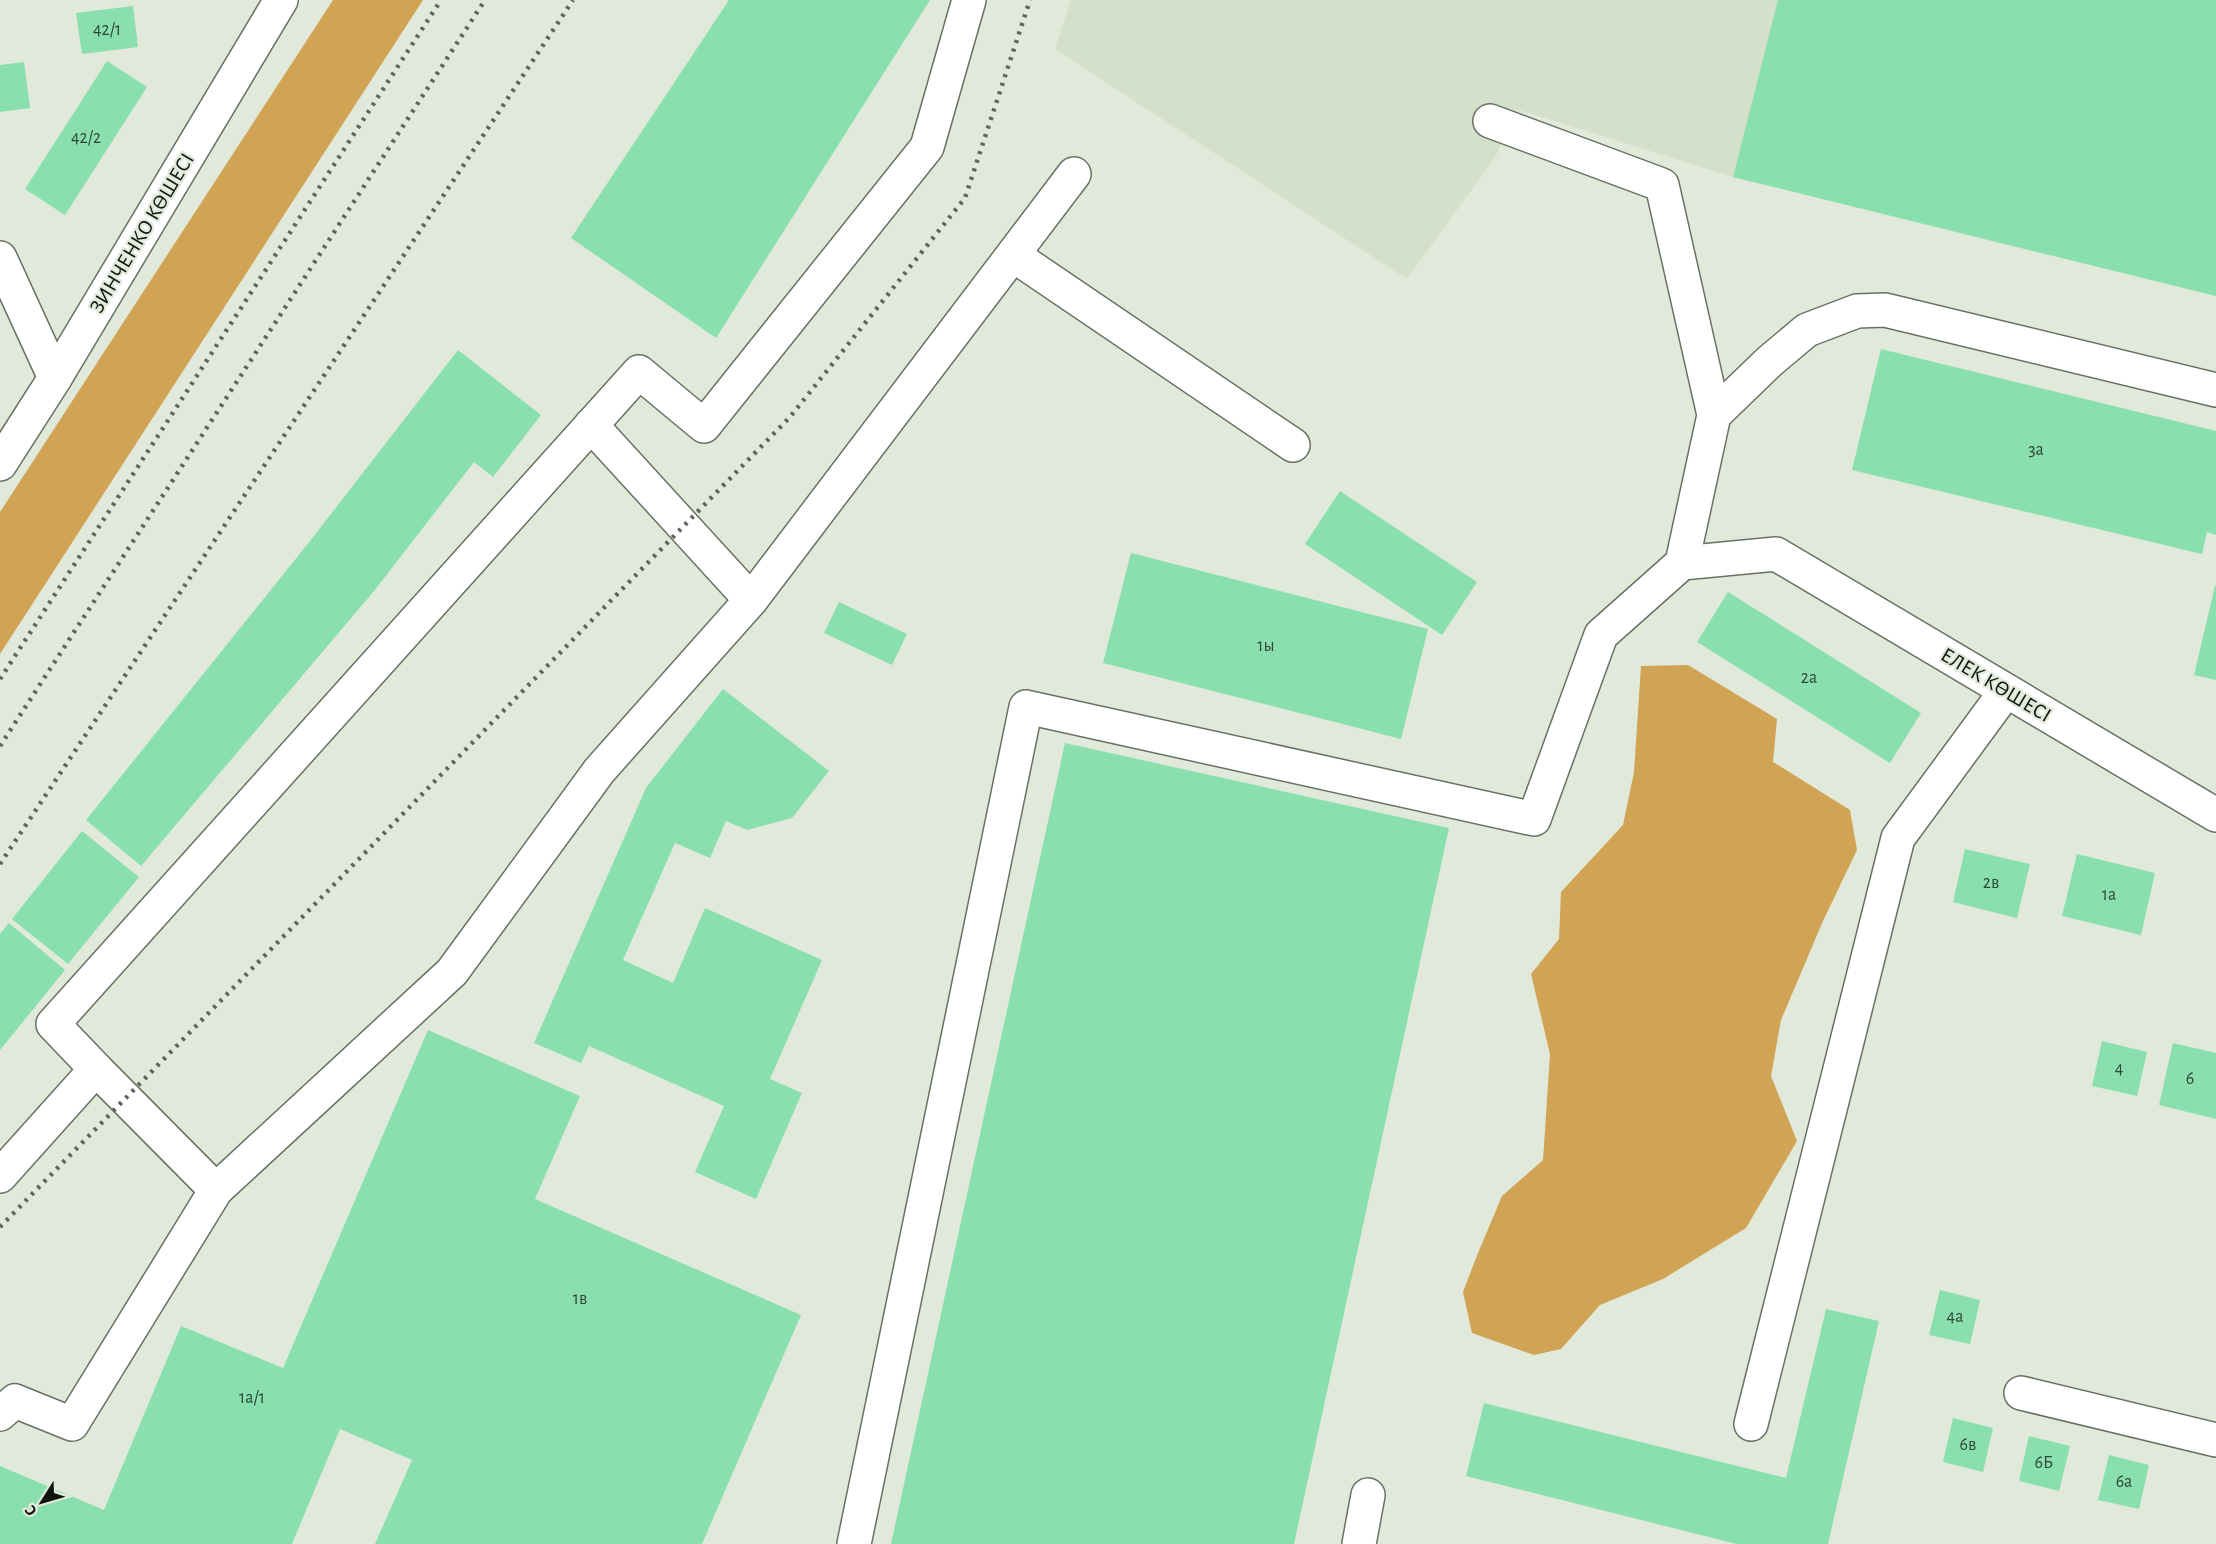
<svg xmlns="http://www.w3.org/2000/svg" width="2216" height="1544" font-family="'Alegreya Sans',sans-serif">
<rect width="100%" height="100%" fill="#e1e9da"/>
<polygon fill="#d4e0ca" points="1071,0 2216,0 2216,296 1733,177 1516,109 1496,156 1407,279 1055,49"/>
<g fill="#d1a455">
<polygon points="333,0 423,0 0,654 0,512"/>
<polygon points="1688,665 1777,719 1773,762 1850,810 1857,850 1823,921 1781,1020 1771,1076 1797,1141 1746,1228 1663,1279 1600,1305 1561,1349 1534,1355 1472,1333 1463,1292 1478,1253 1502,1196 1543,1160 1550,1054 1531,974 1559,939 1561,892 1623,825 1634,772 1641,666"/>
</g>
<g fill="#89e0ae">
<polygon points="729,0 930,0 716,338 571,238"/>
<polygon points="1778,0 2216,0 2216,296 1733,177"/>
<polygon points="133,6 138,47 82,54 76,13"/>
<polygon points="107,61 147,87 65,215 25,189"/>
<polygon points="24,62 30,108 0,112 0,65"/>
<polygon points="1881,349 2216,431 2216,535 2207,532 2202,554 1852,470"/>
<polygon points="458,350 541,415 493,477 474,462 374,591 141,866 86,820 310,541"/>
<polygon points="1340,491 1477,582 1442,635 1305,544"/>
<polygon points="1131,553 1428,629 1401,739 1103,663"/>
<polygon points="2215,586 2216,586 2216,680 2194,675"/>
<polygon points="1728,592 1921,713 1890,763 1697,642"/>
<polygon points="839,602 907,634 892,665 824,633"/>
<polygon points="723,689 829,771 792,818 747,830 726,821 710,858 675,843 623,960 673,983 705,908 822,960 770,1079 802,1093 756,1199 695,1172 724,1106 589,1046 581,1063 534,1043 646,788"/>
<polygon points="1065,743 1449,828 1294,1544 891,1544"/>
<polygon points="82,831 139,877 68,964 12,919"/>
<polygon points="1965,849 2030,864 2017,918 1953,902"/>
<polygon points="2077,854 2155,873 2141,935 2062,916"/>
<polygon points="9,923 65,970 0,1050 0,934"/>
<polygon points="428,1030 580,1096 535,1199 801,1315 702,1544 375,1544 412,1460 340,1429 292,1544 0,1544 0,1466 104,1510 181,1326 283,1368"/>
<polygon points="2102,1041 2147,1052 2137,1096 2092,1086"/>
<polygon points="2173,1043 2216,1053 2216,1119 2159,1105"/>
<polygon points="1940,1290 1980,1300 1970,1344 1929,1335"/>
<polygon points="1826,1309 1879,1321 1828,1544 1737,1544 1466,1476 1484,1403 1786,1478"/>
<polygon points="1953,1418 1993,1428 1983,1472 1943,1462"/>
<polygon points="2029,1436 2070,1446 2059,1491 2019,1481"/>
<polygon points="2109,1455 2149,1465 2139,1509 2098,1500"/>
</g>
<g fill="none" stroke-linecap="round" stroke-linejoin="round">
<g stroke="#697163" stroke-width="36">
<g id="minor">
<polyline points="1490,121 1662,185 1714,415 1682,563"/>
<polyline points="1013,255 1293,445"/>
<polyline points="0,258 55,378"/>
<polyline points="1714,415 1770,361 1807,330 1857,311 1885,310 2216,390"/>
<polyline points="591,425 751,600"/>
<polyline points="0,464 55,378 281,0"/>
<polyline points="96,1069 216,1190"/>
<polyline points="0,1176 96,1069 53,1024 639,372 704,426 927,147 969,0"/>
<polyline points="2021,1393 2216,1440"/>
<polyline points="0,1414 15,1401 72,1424 216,1190 452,972 599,771 751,600 1074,174"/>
<polyline points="1751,1424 1898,838 2006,691"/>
<polyline points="854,1544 1026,707 1534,819 1601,635 1682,563 1776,554 2216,815"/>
<polyline points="1359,1544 1368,1495"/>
</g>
</g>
<use href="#minor" stroke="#fff" stroke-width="33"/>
<g stroke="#60655c" stroke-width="4.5" stroke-dasharray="3 6" stroke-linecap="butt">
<polyline points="0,679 441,0"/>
<polyline points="0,746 485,0"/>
<polyline points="0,864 573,0"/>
<polyline points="0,1227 790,417 965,198 1030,0"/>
</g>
</g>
<g text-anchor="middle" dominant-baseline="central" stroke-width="4.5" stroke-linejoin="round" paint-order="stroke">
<g font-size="18" fill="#2e4635">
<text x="107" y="30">42/1</text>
<text x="86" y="138">42/2</text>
<text x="2036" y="450">3а</text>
<text x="1266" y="646">1ы</text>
<text x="1809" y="678">2а</text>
<text x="1991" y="883">2в</text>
<text x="2109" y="895">1а</text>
<text x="2119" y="1069">4</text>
<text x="2190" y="1079">6</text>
<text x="580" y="1299">1в</text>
<text x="1955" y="1317">4а</text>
<text x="252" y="1398">1а/1</text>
<text x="1968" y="1445">6в</text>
<text x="2044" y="1463">6Б</text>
<text x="2124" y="1482">6а</text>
</g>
<g font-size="21" fill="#0f120d" stroke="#e1e9da">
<text transform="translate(142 233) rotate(-59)">ЗИНЧЕНКО КӨШЕСІ</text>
<text transform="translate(1996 685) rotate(31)">ЕЛЕК КӨШЕСІ</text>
</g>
</g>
<g transform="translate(42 1502) rotate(233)" stroke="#e1e9da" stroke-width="4.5" paint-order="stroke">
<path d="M0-4.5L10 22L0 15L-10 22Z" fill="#0f120d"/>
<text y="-9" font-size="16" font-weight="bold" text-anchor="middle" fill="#0f120d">С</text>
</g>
</svg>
